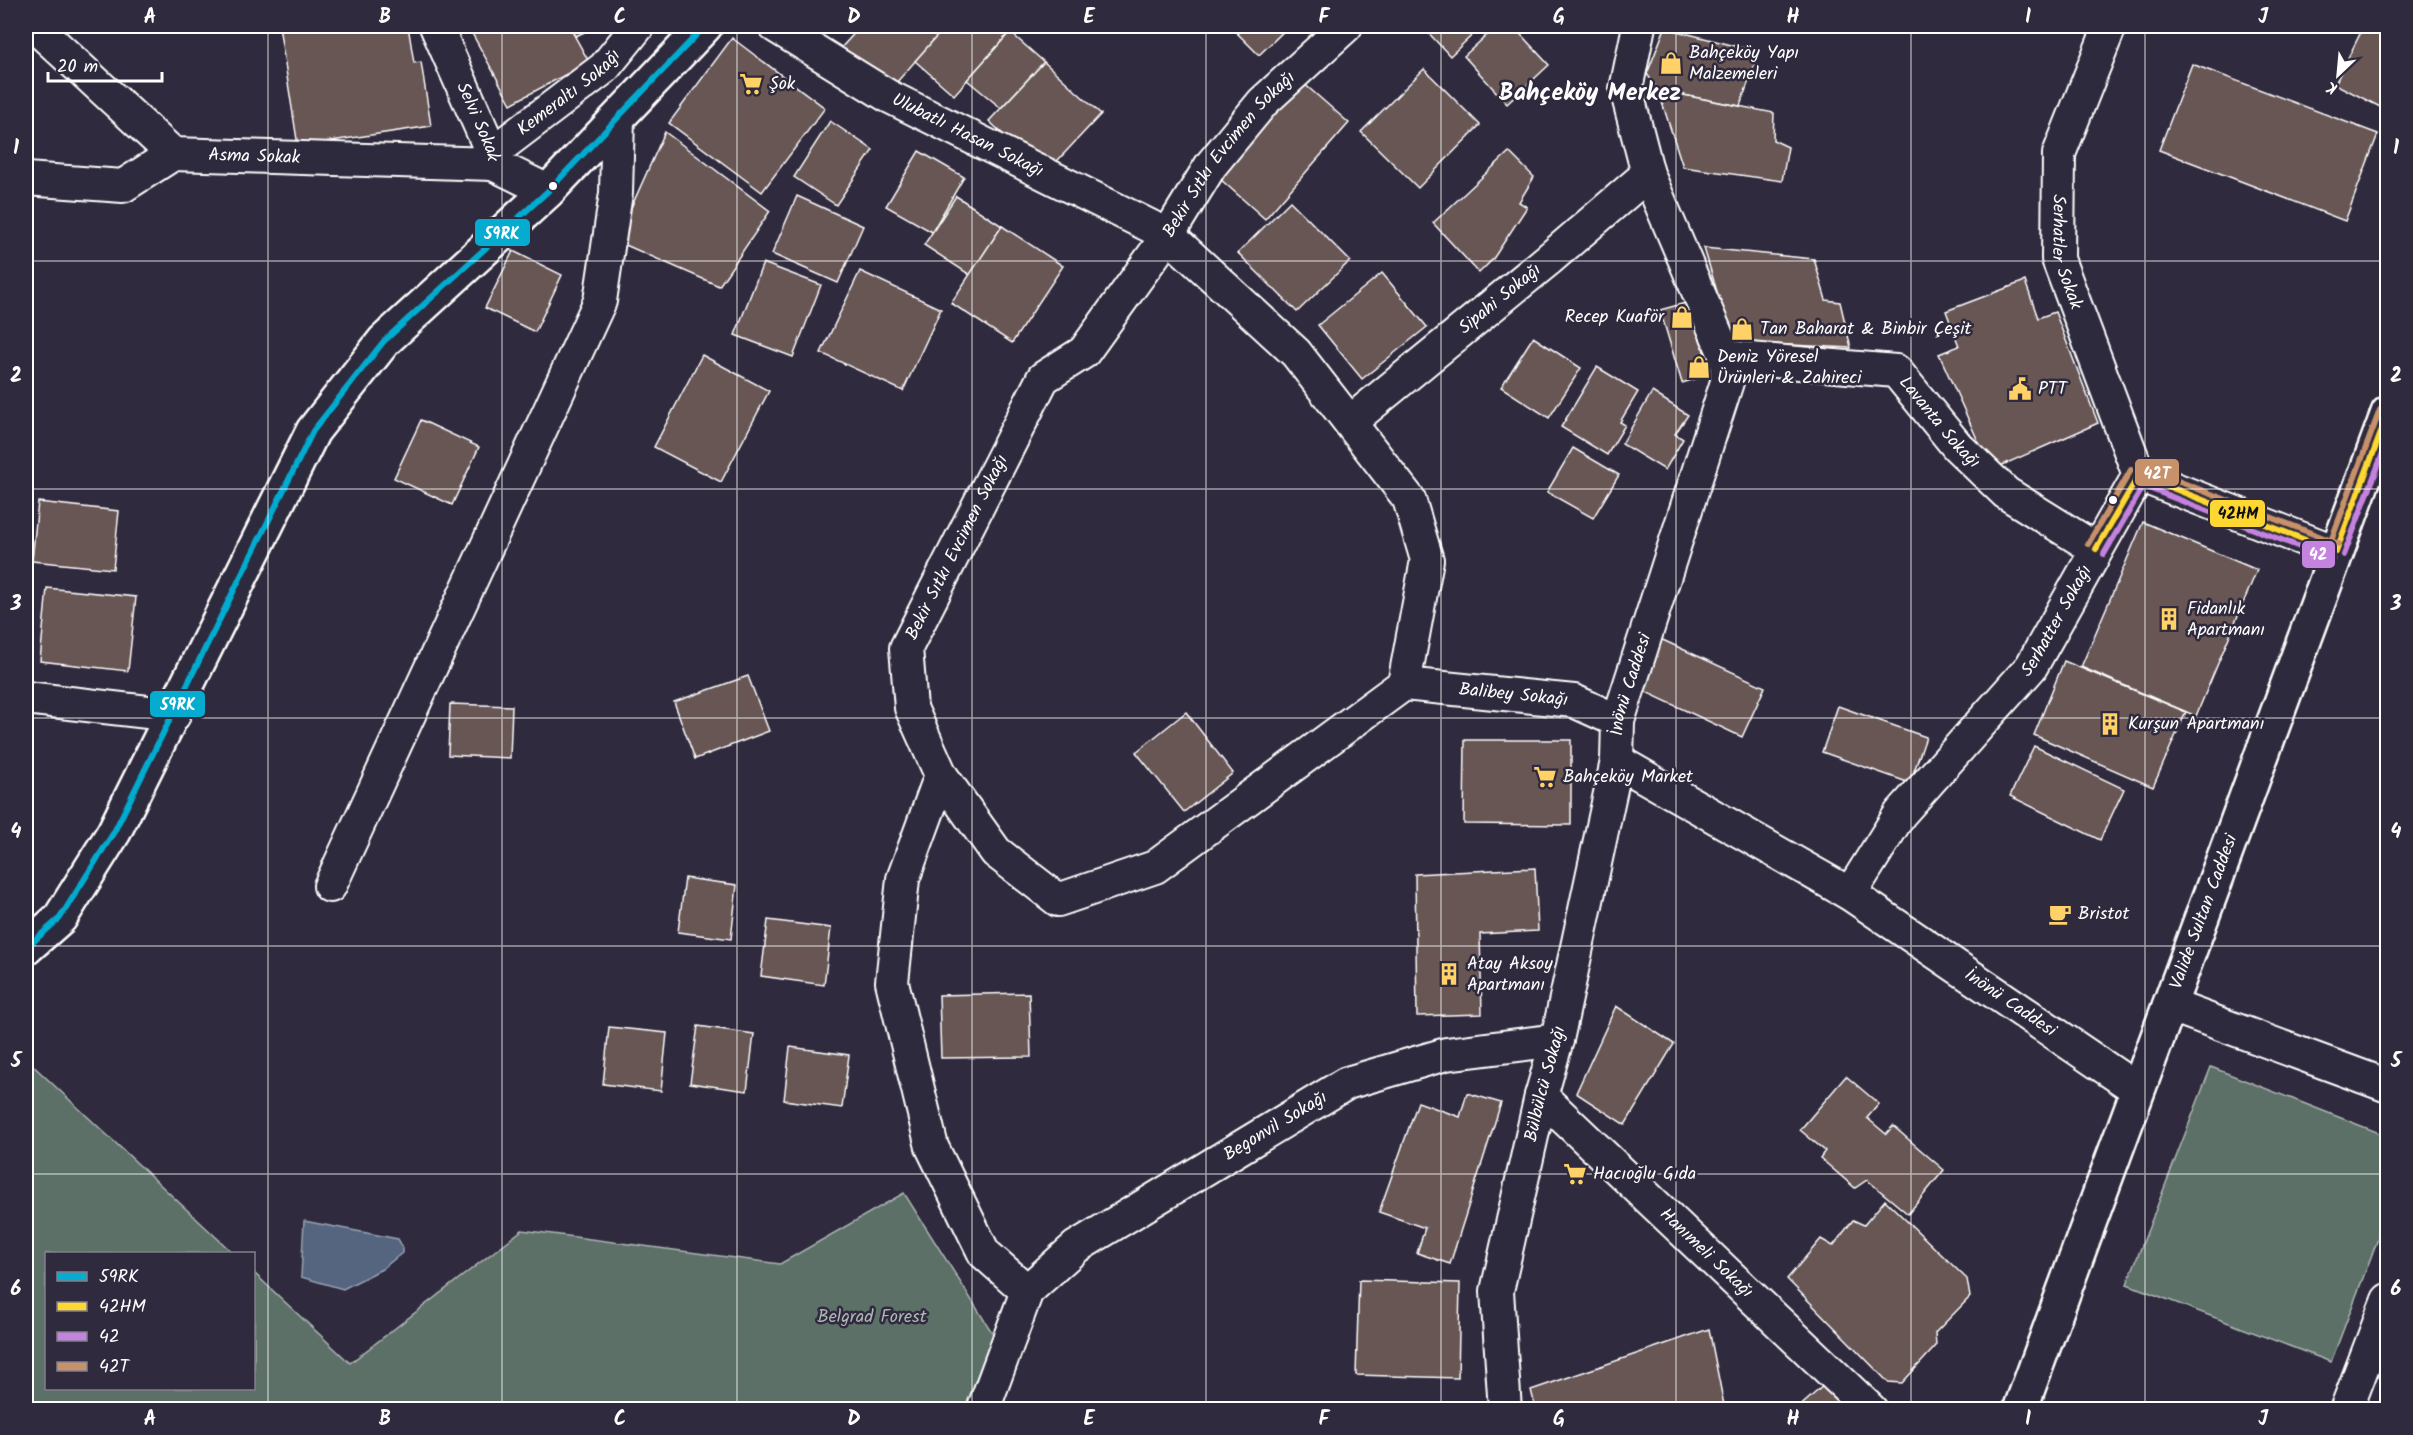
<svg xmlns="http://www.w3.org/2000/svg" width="2413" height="1435" font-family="Kalam,sans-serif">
<rect width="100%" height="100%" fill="#2f2a3d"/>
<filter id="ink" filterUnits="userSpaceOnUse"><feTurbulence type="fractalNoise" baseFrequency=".0167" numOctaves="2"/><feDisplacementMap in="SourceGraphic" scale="12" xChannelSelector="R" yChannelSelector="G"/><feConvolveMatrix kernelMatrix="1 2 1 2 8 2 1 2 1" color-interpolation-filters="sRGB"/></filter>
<g filter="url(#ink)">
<g fill="#5c6f68" stroke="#aeb7b4" stroke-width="1.5">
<polygon points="26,1059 233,1253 46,1254 46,1388 254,1388 254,1273 350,1363 522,1230 780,1264 904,1193 1012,1364 981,1410 26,1409"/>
<polygon points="2211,1067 2387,1136 2387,1215 2331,1362 2127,1284"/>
</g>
<polygon fill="#54657f" stroke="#98a3b2" stroke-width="1.5" points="304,1221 398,1239 402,1246 402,1253 382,1269 343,1289 301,1277"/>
<g fill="#675755" stroke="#fff" stroke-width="1.5">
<polygon points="279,26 408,26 414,63 421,62 431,126 298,146"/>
<polygon points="468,26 569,26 589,62 511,104"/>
<polygon points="570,26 597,26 576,36"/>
<polygon points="861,26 946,26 889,91 840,49"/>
<polygon points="946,26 1003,26 1010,32 954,95 915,61"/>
<polygon points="1230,26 1289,26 1259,55"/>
<polygon points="1422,26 1482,26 1450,56"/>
<polygon points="1497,26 1513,26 1549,65 1507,104 1464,56"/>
<polygon points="2364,26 2388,26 2388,111 2335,84"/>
<polygon points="1665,28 1759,52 1740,106 1658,90 1647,74"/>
<polygon points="1010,32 1044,62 1001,108 967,80"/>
<polygon points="732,38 825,108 762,192 669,123"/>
<polygon points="1044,62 1101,114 1045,174 989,121"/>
<polygon points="2192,64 2378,134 2345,221 2159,150"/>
<polygon points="1424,69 1480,125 1418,188 1361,132"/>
<polygon points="1294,75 1349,123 1265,219 1210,170"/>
<polygon points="1658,90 1774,113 1773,140 1788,147 1782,181 1683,167"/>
<polygon points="830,121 873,150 836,205 794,177"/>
<polygon points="665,132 770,211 719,286 621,243 630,210"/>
<polygon points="919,151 964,177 932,232 886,206"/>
<polygon points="1509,152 1534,177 1519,202 1527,207 1493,259 1479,273 1433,223"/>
<polygon points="797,196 863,226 838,283 772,254"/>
<polygon points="956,196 1002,226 970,275 924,245"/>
<polygon points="1290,201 1350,261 1297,312 1238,253"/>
<polygon points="1002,226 1063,266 1012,343 951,303"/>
<polygon points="1704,248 1814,259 1826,300 1840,302 1851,348 1732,342"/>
<polygon points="513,251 562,275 535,332 485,308"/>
<polygon points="763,263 821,285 793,357 735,335"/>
<polygon points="860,271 941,309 903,391 821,353"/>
<polygon points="1382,273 1427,327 1362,379 1318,325"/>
<polygon points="2025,281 2038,318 2055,312 2098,423 1991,470 1939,354 1959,346 1946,311"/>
<polygon points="1689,302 1711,374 1682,383 1660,310"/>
<polygon points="1533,337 1581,368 1549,418 1501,387"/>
<polygon points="702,355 769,391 721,482 654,447"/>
<polygon points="1597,367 1638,392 1620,422 1625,425 1607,455 1561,427"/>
<polygon points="1652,392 1688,415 1675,434 1683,439 1665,470 1622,444"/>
<polygon points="421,420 479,447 452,505 394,478"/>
<polygon points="1573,448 1619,475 1593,518 1547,492"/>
<polygon points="38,502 119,511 113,569 32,561"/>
<polygon points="2143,522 2257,570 2196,716 2081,667"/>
<polygon points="47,588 136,597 128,671 40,661"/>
<polygon points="1654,636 1765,687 1742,737 1631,685"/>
<polygon points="2064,661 2186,712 2153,787 2034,735"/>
<polygon points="748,676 769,731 695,759 674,702"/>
<polygon points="450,704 512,706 510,758 448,755"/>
<polygon points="1838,706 1926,737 1910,783 1822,752"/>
<polygon points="1186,712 1233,773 1184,812 1136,752"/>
<polygon points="1465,740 1571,740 1571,825 1464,824"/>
<polygon points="2034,746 2124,789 2100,840 2010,796"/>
<polygon points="1535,868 1538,931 1480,934 1482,1014 1417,1016 1415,874"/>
<polygon points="685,878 737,885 731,939 678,932"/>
<polygon points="768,920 831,928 824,985 761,976"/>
<polygon points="1029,993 1031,1057 941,1058 939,995"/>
<polygon points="1616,1006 1674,1044 1625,1125 1576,1093"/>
<polygon points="698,1026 754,1034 747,1091 690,1083"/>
<polygon points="609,1027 667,1033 661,1091 603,1084"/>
<polygon points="790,1047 849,1055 842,1108 784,1100"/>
<polygon points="1846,1076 1879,1104 1867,1118 1886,1134 1893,1126 1944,1170 1908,1214 1867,1180 1855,1188 1820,1158 1825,1151 1800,1130"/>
<polygon points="1467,1093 1501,1103 1450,1264 1417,1253 1425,1228 1379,1212 1418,1102 1460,1117"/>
<polygon points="1885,1200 1967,1279 1970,1297 1935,1333 1936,1346 1902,1383 1888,1382 1787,1279 1821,1239 1833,1246 1853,1220 1864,1225"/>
<polygon points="1359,1280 1460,1283 1458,1378 1356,1375"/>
<polygon points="1709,1329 1725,1410 1536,1410 1531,1390"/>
<polygon points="1824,1385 1845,1410 1796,1410"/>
</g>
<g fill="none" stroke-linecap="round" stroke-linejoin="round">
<g stroke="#fff" stroke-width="36">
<g id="minor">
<polyline points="39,26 42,33 173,154"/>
<path id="s1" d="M436,26L492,153L493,164L548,191"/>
<path id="s2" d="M775,26L888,96L1168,235L1296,353L1409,499L1427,560L1404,684L1155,867L1058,900L996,852L941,775"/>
<path id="s3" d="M2110,26L2059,154L2058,259L2139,475"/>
<path id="s4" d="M492,153L604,68L638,26"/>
<path id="s5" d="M26,179L123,186L173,154L493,164"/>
<path id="s6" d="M1726,357L1896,371L1957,446L2006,493L2096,549"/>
<path id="s7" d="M1350,422L1549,259L1648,174"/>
<polyline points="2139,475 2336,552"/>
<path id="s8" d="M1404,684L1574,701L1618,721"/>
<polyline points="26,698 174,715"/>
<path id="s9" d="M1617,761L1850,894L2138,1090"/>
<polyline points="330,886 600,301 616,193 618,118"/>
<path id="s10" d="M1850,894L1900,814L2031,667L2139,475"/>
<polyline points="2169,1005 2388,1086"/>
<path id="s11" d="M1541,1096L1871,1410"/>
<path id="s12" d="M1027,1291L984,1253L932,1147L892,982L903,879L941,775L911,708L906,648L1043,378L1084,352L1168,235L1211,165L1263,102L1346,26"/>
<path id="s13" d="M983,1410L1027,1291L1076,1247L1347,1083L1446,1054L1557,1040"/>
<path id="s14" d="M1505,1410L1497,1291L1541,1096L1557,1040L1617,761L1618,721L1727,382L1726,357L1648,174L1626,89L1639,26"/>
<polyline points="2346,1410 2388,1300"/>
</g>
</g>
<g stroke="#fff" stroke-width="38">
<g id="tertiary">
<path id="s15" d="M2020,1410L2388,413"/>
</g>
</g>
<g stroke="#fff" stroke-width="38">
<polyline id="secondary" points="26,948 60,918 114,832 313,431 384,341 548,191 705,26"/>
</g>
<use href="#minor" stroke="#2f2a3d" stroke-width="32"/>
<use href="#tertiary" stroke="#2f2a3d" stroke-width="33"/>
<use href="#secondary" stroke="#2f2a3d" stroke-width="33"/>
<g stroke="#2f2a3d" stroke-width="10">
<polyline id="bus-1" points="26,948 60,918 114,832 313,431 384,341 548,191 705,26"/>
</g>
<g stroke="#2f2a3d" stroke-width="10">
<g id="bus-2">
<polyline points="2139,475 2336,552"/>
<polyline points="2096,549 2139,475"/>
<polyline points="2336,552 2388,414"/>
</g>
</g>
<g stroke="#2f2a3d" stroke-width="10">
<g id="bus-3">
<polyline points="2136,483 2333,560"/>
<polyline points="2104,554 2147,480"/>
<polyline points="2344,555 2388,440"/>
</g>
</g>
<g stroke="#2f2a3d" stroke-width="10">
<g id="bus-4">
<polyline points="2142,467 2339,544"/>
<polyline points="2088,544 2131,470"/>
<polyline points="2328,549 2380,410"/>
</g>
</g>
<use href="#bus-1" stroke="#06acd0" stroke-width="6"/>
<use href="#bus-2" stroke="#fed733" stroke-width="6"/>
<use href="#bus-3" stroke="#c483df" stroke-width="6"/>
<use href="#bus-4" stroke="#c7916a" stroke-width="6"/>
</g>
</g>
<path fill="none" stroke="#fff" stroke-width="1.5" stroke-opacity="0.55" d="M268,26V1410M502,26V1410M737,26V1410M972,26V1410M1206,26V1410M1441,26V1410M1676,26V1410M1911,26V1410M2145,26V1410M26,261H2388M26,489H2388M26,718H2388M26,946H2388M26,1174H2388"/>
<defs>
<g id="shop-bare" transform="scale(1.8)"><path d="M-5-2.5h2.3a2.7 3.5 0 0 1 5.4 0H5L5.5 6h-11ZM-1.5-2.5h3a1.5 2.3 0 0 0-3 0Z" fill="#ffd166" stroke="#2f2a3d" stroke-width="2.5" paint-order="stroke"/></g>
<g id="supermarket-bare" transform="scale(1.8)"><path d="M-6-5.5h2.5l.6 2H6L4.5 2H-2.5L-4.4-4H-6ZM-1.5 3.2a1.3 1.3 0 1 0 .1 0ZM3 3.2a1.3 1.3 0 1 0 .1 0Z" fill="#ffd166" stroke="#2f2a3d" stroke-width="2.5" paint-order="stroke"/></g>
<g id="civic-bare" transform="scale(1.8)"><path d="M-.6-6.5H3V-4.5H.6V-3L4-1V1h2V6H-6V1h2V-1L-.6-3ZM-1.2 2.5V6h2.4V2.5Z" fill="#ffd166" stroke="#2f2a3d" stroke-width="2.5" paint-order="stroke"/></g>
<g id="building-bare" transform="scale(1.8)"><path d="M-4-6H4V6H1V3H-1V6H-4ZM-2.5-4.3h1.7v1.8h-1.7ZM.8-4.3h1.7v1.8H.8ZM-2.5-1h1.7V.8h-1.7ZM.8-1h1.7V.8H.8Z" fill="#ffd166" stroke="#2f2a3d" stroke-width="2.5" paint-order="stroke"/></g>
<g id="cafe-bare" transform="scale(1.8)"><path d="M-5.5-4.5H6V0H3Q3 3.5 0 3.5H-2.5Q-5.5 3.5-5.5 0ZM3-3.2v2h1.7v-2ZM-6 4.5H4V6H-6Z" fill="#ffd166" stroke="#2f2a3d" stroke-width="2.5" paint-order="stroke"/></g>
</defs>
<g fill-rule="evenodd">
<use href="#shop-bare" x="1671" y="63"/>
<use href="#supermarket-bare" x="751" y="84"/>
<use href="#shop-bare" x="1682" y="317"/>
<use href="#shop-bare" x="1742" y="329"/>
<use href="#shop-bare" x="1699" y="367"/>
<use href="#civic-bare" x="2020" y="389"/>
<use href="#building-bare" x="2169" y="619"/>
<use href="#building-bare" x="2110" y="724"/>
<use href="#supermarket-bare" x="1545" y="777"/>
<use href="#cafe-bare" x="2060" y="914"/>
<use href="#building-bare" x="1449" y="974"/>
<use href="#supermarket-bare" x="1575" y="1174"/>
</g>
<g fill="#fff" stroke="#2f2a3d" stroke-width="2">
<circle cx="553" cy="186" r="5"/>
<circle cx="2113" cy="500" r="5"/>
</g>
<g text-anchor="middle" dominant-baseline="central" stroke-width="5" stroke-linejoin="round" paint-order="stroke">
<g font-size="18" fill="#fff" stroke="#2f2a3d" text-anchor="start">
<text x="1689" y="53">Bahçeköy Yapı<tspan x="1689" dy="21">Malzemeleri</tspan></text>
<text x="769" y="84">Şok</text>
<text x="1664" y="317" text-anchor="end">Recep Kuaför</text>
<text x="1760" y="329">Tan Baharat &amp; Binbir Çeşit</text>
<text x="1717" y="357">Deniz Yöresel<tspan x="1717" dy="21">Ürünleri &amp; Zahireci</tspan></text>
<text x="2038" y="389">PTT</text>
<text x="2187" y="609">Fidanlık<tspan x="2187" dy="21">Apartmanı</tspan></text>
<text x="2128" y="724">Kurşun Apartmanı</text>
<text x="1563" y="777">Bahçeköy Market</text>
<text x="2078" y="914">Bristot</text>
<text x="1467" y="964">Atay Aksoy<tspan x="1467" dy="21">Apartmanı</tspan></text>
<text x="1593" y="1174">Hacıoğlu Gıda</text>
</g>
<g font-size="18" fill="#fff" stroke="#2f2a3d">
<text stroke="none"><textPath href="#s4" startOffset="98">Kemeraltı Sokağı</textPath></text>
<text stroke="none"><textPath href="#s1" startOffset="105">Selvi Sokak</textPath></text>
<text stroke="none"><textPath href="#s2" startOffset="222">Ulubatlı Hasan Sokağı</textPath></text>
<text stroke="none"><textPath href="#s12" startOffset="1290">Bekir Sıtkı Evcimen Sokağı</textPath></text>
<text stroke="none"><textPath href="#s5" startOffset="238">Asma Sokak</textPath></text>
<text stroke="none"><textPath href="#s3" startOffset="237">Serhatler Sokak</textPath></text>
<text stroke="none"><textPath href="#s7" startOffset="194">Sipahi Sokağı</textPath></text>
<text stroke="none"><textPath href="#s6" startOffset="238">Lavanta Sokağı</textPath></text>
<text stroke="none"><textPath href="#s12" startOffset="806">Bekir Sıtkı Evcimen Sokağı</textPath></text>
<text stroke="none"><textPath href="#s10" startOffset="344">Serhatter Sokağı</textPath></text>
<text stroke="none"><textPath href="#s14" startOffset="741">İnönü Caddesi</textPath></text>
<text stroke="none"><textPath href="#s8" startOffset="110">Balibey Sokağı</textPath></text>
<text stroke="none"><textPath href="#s15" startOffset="531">Valide Sultan Caddesi</textPath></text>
<text stroke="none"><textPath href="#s9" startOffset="462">İnönü Caddesi</textPath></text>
<text stroke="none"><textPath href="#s14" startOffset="332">Bülbülcü Sokağı</textPath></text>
<text stroke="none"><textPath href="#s13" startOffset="426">Begonvil Sokağı</textPath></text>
<text stroke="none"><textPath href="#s11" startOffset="228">Hanımeli Sokağı</textPath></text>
</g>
<g font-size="18" fill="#aeb7b4" stroke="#2f2a3d">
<text x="872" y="1317">Belgrad Forest</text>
</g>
<g font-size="24" font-weight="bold" fill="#fff" stroke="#2f2a3d">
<text x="1590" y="93">Bahçeköy Merkez</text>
</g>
</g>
<g stroke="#2f2a3d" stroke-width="2">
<rect x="474" y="218" width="57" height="29" rx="6" fill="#06acd0"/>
<rect x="2134" y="458" width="46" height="29" rx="6" fill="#c7916a"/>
<rect x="2209" y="499" width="57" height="29" rx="6" fill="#fed733"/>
<rect x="2301" y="540" width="35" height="29" rx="6" fill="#c483df"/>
<rect x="149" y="690" width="57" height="28" rx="6" fill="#06acd0"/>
</g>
<g font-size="16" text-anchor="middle" font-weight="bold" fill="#fff">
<text x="502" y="239">59RK</text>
<text x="2157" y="479">42T</text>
<text x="2318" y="560">42</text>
<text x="178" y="710">59RK</text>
</g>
<g font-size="16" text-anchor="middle" font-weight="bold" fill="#111">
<text x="2238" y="519">42HM</text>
</g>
<rect width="2413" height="1435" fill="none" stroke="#2f2a3d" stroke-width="66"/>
<rect x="45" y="1252" width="210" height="138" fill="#2f2a3d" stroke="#827f8b" stroke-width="1.5"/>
<rect x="57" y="1272" width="30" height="9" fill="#06acd0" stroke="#827f8b" stroke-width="1.5"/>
<text x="99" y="1282" font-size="18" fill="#ffffff">59RK</text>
<rect x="57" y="1302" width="30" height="9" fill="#fed733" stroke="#827f8b" stroke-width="1.5"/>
<text x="99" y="1312" font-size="18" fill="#ffffff">42HM</text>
<rect x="57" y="1332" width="30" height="9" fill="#c483df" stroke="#827f8b" stroke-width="1.5"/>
<text x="99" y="1342" font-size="18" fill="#ffffff">42</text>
<rect x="57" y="1362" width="30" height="9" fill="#c7916a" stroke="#827f8b" stroke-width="1.5"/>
<text x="99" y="1372" font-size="18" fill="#ffffff">42T</text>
<g transform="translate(2338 75) rotate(206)" stroke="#2f2a3d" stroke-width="4.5" paint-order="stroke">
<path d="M0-4.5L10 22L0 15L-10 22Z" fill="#ffffff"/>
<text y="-9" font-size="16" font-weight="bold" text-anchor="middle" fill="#ffffff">K</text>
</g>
<path d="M48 72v9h114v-9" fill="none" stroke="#ffffff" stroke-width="3"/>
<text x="57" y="72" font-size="18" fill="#ffffff" stroke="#2f2a3d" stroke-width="4.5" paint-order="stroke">20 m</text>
<rect x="33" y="33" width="2347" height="1369" fill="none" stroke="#fff" stroke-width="2"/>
<g font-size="20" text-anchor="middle" font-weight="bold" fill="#fff">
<text x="150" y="23">A</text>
<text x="385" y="23">B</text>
<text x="620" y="23">C</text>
<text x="854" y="23">D</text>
<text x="1089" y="23">E</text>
<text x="1324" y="23">F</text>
<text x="1559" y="23">G</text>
<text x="1793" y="23">H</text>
<text x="2028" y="23">I</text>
<text x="2263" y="23">J</text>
<text x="16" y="154">1</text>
<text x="2396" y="154">1</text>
<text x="16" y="382">2</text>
<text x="2396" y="382">2</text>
<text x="16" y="610">3</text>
<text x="2396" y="610">3</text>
<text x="16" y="838">4</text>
<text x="2396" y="838">4</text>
<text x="16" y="1067">5</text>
<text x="2396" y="1067">5</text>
<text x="16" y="1295">6</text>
<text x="2396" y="1295">6</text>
<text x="150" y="1425">A</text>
<text x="385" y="1425">B</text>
<text x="620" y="1425">C</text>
<text x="854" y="1425">D</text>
<text x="1089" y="1425">E</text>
<text x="1324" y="1425">F</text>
<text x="1559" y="1425">G</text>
<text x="1793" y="1425">H</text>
<text x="2028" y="1425">I</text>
<text x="2263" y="1425">J</text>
</g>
</svg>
